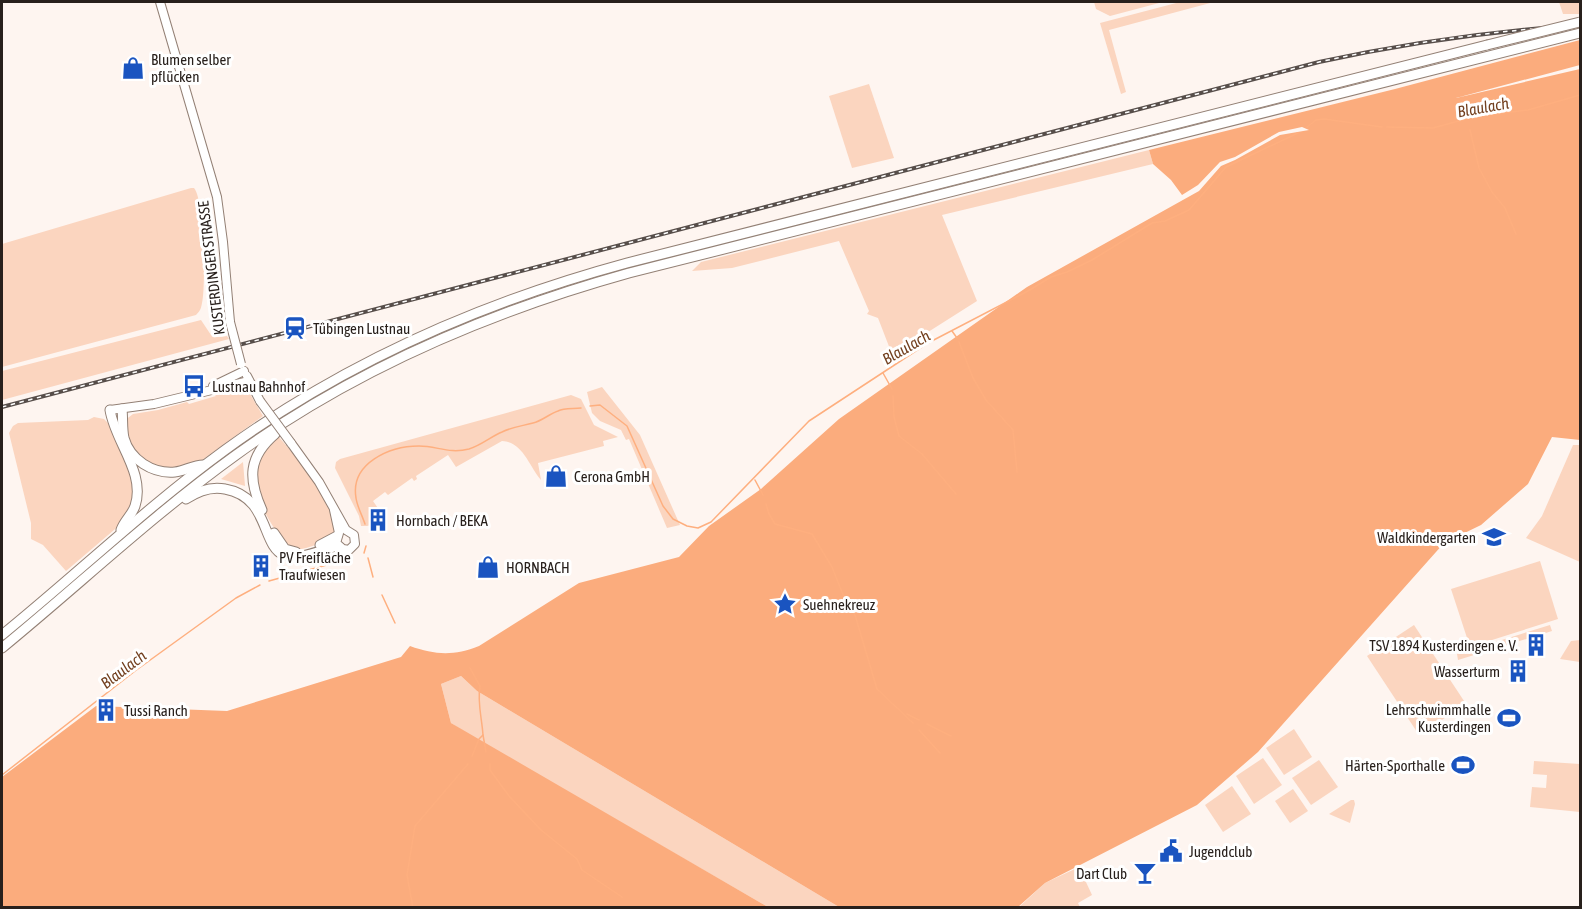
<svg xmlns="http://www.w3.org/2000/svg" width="1582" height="909" font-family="'Asap Condensed',sans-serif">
<rect width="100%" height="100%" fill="#fef5f0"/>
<g fill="#fbd5bf">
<polygon points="1094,2 1163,2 1110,16 1096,9"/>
<polygon points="1180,2 1214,2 1109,30 1126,92 1121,94 1100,23"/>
<polygon points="1559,2 1580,2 1580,14 1563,14"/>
<polygon points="869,84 894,158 852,168 829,96"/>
<polygon points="1149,150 1153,164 942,215 977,301 895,353 890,349 878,318 867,314 869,311 839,241 732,268 692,271 701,262"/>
<path d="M191,188H194C204,198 206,286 202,303C201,309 200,311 196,315L2,367V244Z"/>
<polygon points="201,320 211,335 221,337 227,336 229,339 2,400 2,371"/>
<polygon points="240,387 250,394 263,416 201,461 177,470 148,465 128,441 124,421 133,414 158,410 187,402 189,404 216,396 214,394 217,393"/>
<polygon points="602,387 640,435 680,525 667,528 629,439 626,440 621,430 600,421 592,413 587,392"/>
<path d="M571,395L581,399L594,425L618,437L603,441L604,446L538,463L541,480C529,466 523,442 502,441L456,467L448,455L416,476L417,479L414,481L412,478L388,495L385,492L373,501L387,521L367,526H361L359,516L335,468L336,462L340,459Z"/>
<polygon points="94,417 104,419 110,425 131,472 134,498 121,524 66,571 43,545 31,539 31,523 9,433 13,426 18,423 88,420"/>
<path d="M277,435C292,451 339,508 335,530C334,537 324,542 318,544C309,547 300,551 291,549C271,528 249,493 257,462C259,454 271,443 277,435Z"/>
<polygon points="1573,445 1580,445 1580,562 1526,538 1542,516"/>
<polygon points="243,462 245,486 221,479"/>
<polygon points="1540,561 1558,619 1470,647 1451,589"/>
<polygon points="1414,625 1466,704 1419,735 1367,656"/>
<polygon points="1550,625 1552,631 1458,660 1457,654"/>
<polygon points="1580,640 1580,662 1560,659 1571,641"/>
<polygon points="461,676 477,691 839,907 768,907 471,736 451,723 441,684"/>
<polygon points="1294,729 1312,757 1284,775 1266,748"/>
<polygon points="1263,758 1282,785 1254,804 1236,776"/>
<polygon points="1319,760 1338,787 1311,805 1292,778"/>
<polygon points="1534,761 1580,764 1580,812 1530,807 1532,787 1546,788 1547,775 1533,774"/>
<polygon points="1232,786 1251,814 1223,832 1205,805"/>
<polygon points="1293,789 1308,811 1290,823 1275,801"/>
<polygon points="1351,800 1354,800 1355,804 1350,823 1329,814"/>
<polygon points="1079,867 1092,895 1078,903 1080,907 1018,908 1045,883"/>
</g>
<path fill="#fbac7d" d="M1580,40V65L1456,98L1580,69V440L1552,437L1528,484L1481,525L1444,543L1258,752L1197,805L1045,883L1018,907H839L477,691L461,676L441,684L451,723L768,907H2V777L96,706L227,711L401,657L410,646C435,655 454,656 479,646L579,583L679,557L709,526L761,489L839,419L1027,287L1199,191L1221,166L1235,160L1280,135L1309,130L1302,127L1279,132L1235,157L1220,162L1198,185L1182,195L1171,180L1153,164L1149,150L1395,89Z"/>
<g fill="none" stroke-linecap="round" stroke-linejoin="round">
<g stroke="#feaf7f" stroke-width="1.5">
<polyline points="1307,127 1316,120 1324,119 1382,127"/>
<polyline points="1387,127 1433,128 1477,116 1528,110 1580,95"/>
<polyline points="1470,130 1479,168 1492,192 1505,208 1516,234"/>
<polyline points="952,331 957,338"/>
<polyline points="959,342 973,378 986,400 1013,430 1017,472"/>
<polyline points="883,373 892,389"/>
<polyline points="893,396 894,417 899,436 922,454 956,494"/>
<polyline points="590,406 600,405 627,426 663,506 673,519 687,526 698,528 711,522 809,421 928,343 1028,291 1051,277 1067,272 1092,260 1152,223 1165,221 1189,210 1226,167 1298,133"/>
<polyline points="755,480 763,495"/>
<polyline points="766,504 769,514 775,524 812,534 832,567 844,597"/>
<path d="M365,524C362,515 357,506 356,498C350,463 390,446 419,446C437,446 449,454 469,449C482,445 490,437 502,432C512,427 522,426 533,423C542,421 549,414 558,411C564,408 573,409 581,408"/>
<polyline points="364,553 366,546"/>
<polyline points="368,558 373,577"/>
<polyline points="269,581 341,561"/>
<polyline points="382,595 395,623"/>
<polyline points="849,606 855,615 877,689 913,723"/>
<path d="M470,668L480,686C477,702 482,719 483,735L479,739L472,756"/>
<polyline points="907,714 919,720"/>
<polyline points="927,724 951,736"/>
<polyline points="919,730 940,753"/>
<polyline points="483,735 486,752"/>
<polyline points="490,764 490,770 509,796 541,830 577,859 582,870 622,897"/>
<polyline points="2,775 135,671 236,598 260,585"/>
<polyline points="413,908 407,875 415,826 468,764"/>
</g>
<g stroke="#938075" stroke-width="10">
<g id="secondary">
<polyline points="160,2 217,197 223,242 230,322"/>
<polyline points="247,376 260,401"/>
<polyline points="213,386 244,371"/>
<polyline points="110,410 154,404 249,381"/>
<polyline points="291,443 319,482 346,530 354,535 355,544 349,550 343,549 336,543 339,533 334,510"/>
</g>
</g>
<g stroke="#938075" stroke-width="11">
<g id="highway">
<path d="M122,409C123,418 122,429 124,438C130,460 153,474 175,472C185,471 193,465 203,465"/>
<path d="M110,410C115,442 146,473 135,506C132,515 124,521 121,530"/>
<path d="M186,499C198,491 211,486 225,489C270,497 261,546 284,555C300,561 322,549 338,546"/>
<path d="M262,510C248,479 248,457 275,434"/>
<polyline points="274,533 285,549 296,552"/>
<polyline points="320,545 337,536"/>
<path d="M2,635C77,574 147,507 225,450C346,362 483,302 627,263L1487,45"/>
<path d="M2,648C80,584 154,514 236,455C355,369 489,312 629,273L1580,33"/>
</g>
</g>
<use href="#secondary" stroke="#fff" stroke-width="8"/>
<use href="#highway" stroke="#fff" stroke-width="9"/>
<g stroke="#574e4a" stroke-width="4">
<path id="rail" d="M2,407L1319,62C1406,43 1492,31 1580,25"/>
</g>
<use href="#rail" stroke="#fff" stroke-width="1.5" stroke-dasharray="4.5" stroke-linecap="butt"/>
<g stroke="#938075" stroke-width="10" stroke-linecap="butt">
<g id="secondary-bridge">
<polyline points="230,322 241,364"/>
<polyline points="260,401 291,443"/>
</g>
</g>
<g stroke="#938075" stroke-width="11" stroke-linecap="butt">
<polyline id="highway-bridge" points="1487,45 1580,22"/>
</g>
<use href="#secondary-bridge" stroke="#fff" stroke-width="8"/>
<use href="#highway-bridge" stroke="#fff" stroke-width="9"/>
</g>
<defs>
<g id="shop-bare" transform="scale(1.8)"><path d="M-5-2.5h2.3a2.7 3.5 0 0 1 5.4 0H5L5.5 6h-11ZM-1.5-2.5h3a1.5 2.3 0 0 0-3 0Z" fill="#1a54c0" stroke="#fff" stroke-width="2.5" paint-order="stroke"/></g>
<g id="station-bare" transform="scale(1.8)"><path d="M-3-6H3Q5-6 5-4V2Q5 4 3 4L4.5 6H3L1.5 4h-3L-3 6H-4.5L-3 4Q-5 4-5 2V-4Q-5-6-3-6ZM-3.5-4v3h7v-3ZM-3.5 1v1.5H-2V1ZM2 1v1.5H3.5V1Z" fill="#1a54c0" stroke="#fff" stroke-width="2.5" paint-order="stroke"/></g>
<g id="bus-bare" transform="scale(1.8)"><path d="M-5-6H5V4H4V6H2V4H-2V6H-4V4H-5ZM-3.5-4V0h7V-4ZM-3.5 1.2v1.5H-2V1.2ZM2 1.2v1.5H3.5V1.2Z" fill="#1a54c0" stroke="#fff" stroke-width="2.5" paint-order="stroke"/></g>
<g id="building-bare" transform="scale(1.8)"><path d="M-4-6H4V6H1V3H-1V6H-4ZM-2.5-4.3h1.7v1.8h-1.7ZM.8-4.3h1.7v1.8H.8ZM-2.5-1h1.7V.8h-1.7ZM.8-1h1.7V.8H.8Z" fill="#1a54c0" stroke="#fff" stroke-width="2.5" paint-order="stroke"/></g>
<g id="school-bare" transform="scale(1.8)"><path d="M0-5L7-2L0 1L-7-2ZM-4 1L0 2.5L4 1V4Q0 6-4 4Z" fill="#1a54c0" stroke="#fff" stroke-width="2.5" paint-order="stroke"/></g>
<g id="sight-bare" transform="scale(1.8)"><path d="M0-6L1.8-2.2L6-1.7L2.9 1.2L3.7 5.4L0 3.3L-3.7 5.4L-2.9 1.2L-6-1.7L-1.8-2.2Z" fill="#1a54c0" stroke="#fff" stroke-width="2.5" paint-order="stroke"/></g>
<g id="stadium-bare" transform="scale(1.8)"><path d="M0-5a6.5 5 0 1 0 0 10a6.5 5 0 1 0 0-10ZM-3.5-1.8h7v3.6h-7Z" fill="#1a54c0" stroke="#fff" stroke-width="2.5" paint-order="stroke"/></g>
<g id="civic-bare" transform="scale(1.8)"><path d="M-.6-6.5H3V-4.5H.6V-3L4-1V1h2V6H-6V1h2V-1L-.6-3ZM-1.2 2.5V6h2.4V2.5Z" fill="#1a54c0" stroke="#fff" stroke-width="2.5" paint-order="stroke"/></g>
<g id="bar-bare" transform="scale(1.8)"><path d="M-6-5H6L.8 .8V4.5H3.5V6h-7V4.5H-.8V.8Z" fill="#1a54c0" stroke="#fff" stroke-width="2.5" paint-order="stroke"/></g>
</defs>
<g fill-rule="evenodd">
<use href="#shop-bare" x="133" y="68"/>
<use href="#station-bare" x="295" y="328"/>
<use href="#bus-bare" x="194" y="386"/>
<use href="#shop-bare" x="556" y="476"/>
<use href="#building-bare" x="378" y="520"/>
<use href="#school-bare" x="1494" y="537"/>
<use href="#building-bare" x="261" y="566"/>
<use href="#shop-bare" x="488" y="567"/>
<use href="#sight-bare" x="785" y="604"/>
<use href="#building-bare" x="1536" y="645"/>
<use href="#building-bare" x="1518" y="671"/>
<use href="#building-bare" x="106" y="710"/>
<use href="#stadium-bare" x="1509" y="718"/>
<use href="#stadium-bare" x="1463" y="765"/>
<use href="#civic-bare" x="1171" y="851"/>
<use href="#bar-bare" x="1145" y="873"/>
</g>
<g text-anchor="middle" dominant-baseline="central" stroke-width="6" stroke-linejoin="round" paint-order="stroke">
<g font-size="15" fill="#28201c" stroke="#fff" text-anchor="start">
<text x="151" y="59">Blumen selber<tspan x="151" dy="17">pflücken</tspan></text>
<text x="313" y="328">Tübingen Lustnau</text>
<text x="212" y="386">Lustnau Bahnhof</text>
<text x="574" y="476">Cerona GmbH</text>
<text x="396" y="520">Hornbach / BEKA</text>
<text x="1476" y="537" text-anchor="end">Waldkindergarten</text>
<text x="279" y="557">PV Freifläche<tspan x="279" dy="17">Traufwiesen</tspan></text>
<text x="506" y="567">HORNBACH</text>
<text x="803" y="604">Suehnekreuz</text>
<text x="1518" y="645" text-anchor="end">TSV 1894 Kusterdingen e. V.</text>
<text x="1500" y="671" text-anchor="end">Wasserturm</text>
<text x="1491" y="709" text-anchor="end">Lehrschwimmhalle<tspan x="1491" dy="17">Kusterdingen</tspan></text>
<text x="124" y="710">Tussi Ranch</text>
<text x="1445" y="765" text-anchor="end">Härten-Sporthalle</text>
<text x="1189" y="851">Jugendclub</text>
<text x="1127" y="873" text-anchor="end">Dart Club</text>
</g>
<g font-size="15" fill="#28201c" stroke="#fff">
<text transform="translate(211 268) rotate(-97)">KUSTERDINGER STRASSE</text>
</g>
<g font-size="16" font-style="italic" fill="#73401f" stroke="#fff">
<text transform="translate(1483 107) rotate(-10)">Blaulach</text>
<text transform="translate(906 347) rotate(-30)">Blaulach</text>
<text transform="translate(123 669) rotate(-37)">Blaulach</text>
</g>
</g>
<rect width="1582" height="909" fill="none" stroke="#28201c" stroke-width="6"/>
</svg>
